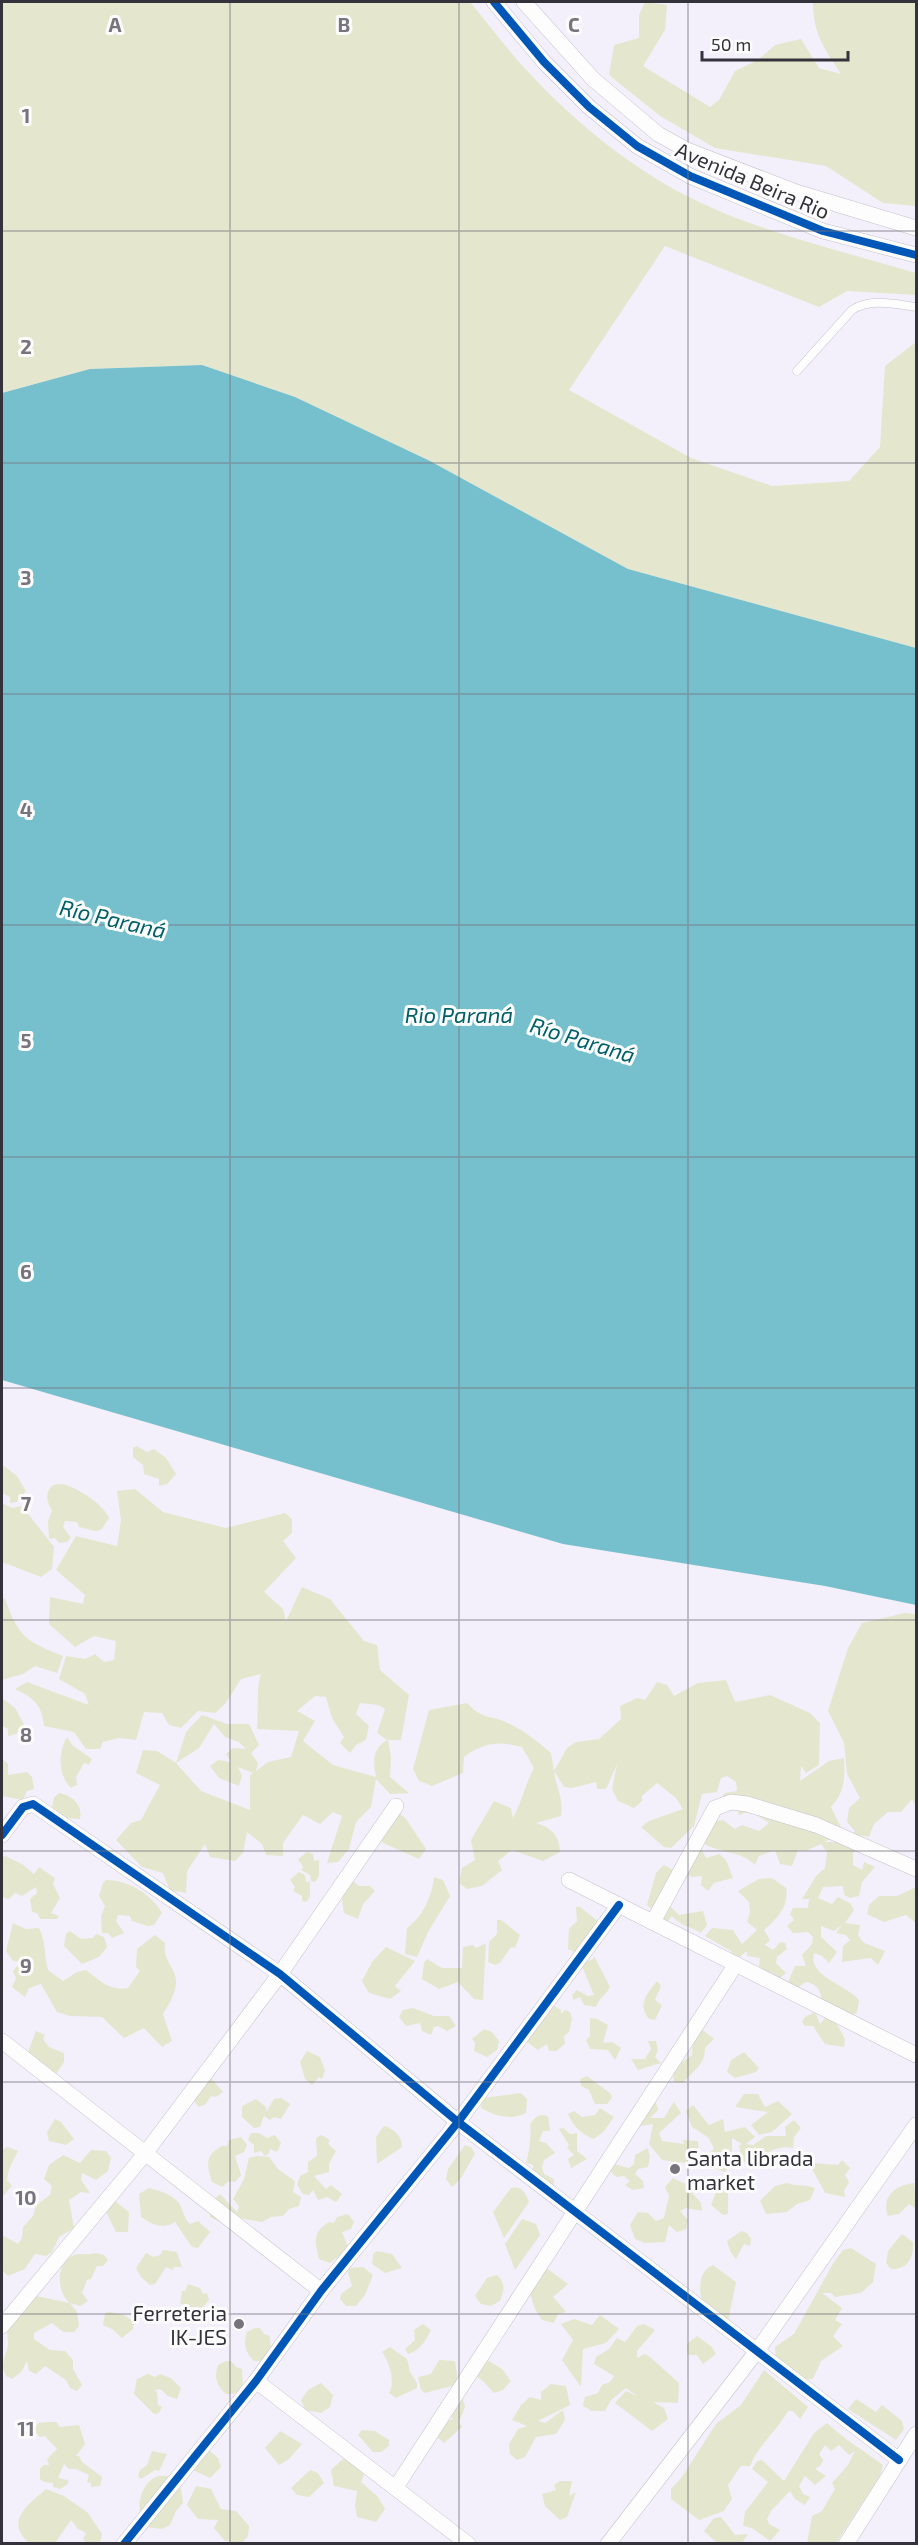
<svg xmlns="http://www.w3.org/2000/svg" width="918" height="2545" font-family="'Exo 2',sans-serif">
<rect width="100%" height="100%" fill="#f3f0fb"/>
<g fill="#e4e7cd" fill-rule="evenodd">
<path d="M2,2H470C490,26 509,52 531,75C574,121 629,166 685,195C757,232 839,250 916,273V295L847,291L819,307L665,246L569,390L691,458L772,486L849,481L880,447L885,366L916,342V648L628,569L430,461L295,397L202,365L90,369L2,393Z"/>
<path d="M645,2L667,5L665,30L643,66L710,107L719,100L735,71L758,60L775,45L801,39L819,68L841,74C824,48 813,34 813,2H916V206L883,203L826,166L715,148L660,116L609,75L614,45L639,38V15Z"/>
<polygon points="137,1446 147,1452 154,1449 166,1458 176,1474 167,1484 159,1486 159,1479 144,1474 143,1465 133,1457 133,1448"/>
<polygon points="4,1466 17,1476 26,1491 17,1502 10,1503 10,1497 2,1493 2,1467"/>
<path d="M62,1484C77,1487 103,1504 109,1518L101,1530L95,1531L79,1527L77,1522L65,1521L63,1527L71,1538L67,1542L59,1543L55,1538L49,1539L48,1521L52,1511C47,1502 44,1493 53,1485Z"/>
<path d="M135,1489L163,1512L226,1528L285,1513L292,1519V1533L283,1541L296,1558L264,1592L283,1609L286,1621L302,1587L330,1599L364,1641L377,1645L380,1670L409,1695L401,1740H388L391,1757L390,1777L409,1793L390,1794L376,1779L371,1807L356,1822L349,1849L338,1862L327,1863L342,1816L333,1812L320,1824L303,1815L283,1843V1856L266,1855L262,1844L247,1832L243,1853L235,1861L210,1857L205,1844L187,1871L186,1893L170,1890L163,1873L142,1867L116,1840L131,1823L141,1820L160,1785L136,1773L143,1750L157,1751L176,1763L186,1732L202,1715L227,1724H249L259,1745L251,1753L258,1763L256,1771L268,1762L291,1757L299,1731L257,1729C259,1713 256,1687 261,1674L241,1679L225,1704L215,1713L198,1711L181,1728L169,1725L162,1713L144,1712L136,1740L119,1738L103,1742L100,1749H86L74,1732L44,1726C42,1705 34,1698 15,1689L27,1682L89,1705L85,1694L59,1679L66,1656L85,1659L95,1654L104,1662L114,1660L116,1641L94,1636L75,1647L49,1624L50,1597L83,1604L85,1595L56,1570L76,1536L117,1546L121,1520L117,1491ZM315,1696L326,1697L332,1718L344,1737L340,1743L350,1753L356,1745L366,1740L369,1726L356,1714L360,1703L378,1705L385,1709L377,1733L387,1740C372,1749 373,1762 376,1777L333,1765L303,1741L315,1721L297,1711ZM214,1724L225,1737L239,1742L246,1749L233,1748L226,1754L231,1762L218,1760L210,1766L219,1778L239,1786L242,1776L238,1767L253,1773L250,1775V1810L201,1791L176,1763L199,1748Z"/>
<polygon points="2,1503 12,1508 22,1506 54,1547 52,1569 41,1577 2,1562"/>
<path d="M2,1598L5,1599C19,1637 25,1641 63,1656L57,1673L35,1666L23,1674L2,1680Z"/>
<path d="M905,1613L916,1614V1805L912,1799L901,1812H888L874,1824L869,1837L859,1835L865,1843L853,1853V1865L862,1870L864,1862L875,1867L862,1882L859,1896L850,1898L844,1895L843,1886L823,1887L818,1898L832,1904L838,1897L850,1903L854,1910L845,1923L860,1925L858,1935L864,1943L885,1951L878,1965L871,1958L842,1962L843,1946L850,1940L846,1935L836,1933L842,1925L834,1931L821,1926V1937L837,1952L829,1963L822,1956L814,1953C807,1976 847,1985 859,2000L857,2013L845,2016L822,2000C820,1989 818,1985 806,1982L797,1988L788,1982L795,1966H806L802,1955L812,1944L813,1937L808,1932L793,1933L787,1926L794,1920L790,1914L793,1908H808L809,1899H802L816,1876L825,1868L827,1852L821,1844L806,1851L798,1850L792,1866L780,1864L775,1850L759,1856L755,1865C742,1850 716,1854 698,1840L705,1822L723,1820L735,1829L742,1825L759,1831L769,1823L751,1811L739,1815L736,1807L721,1798L725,1793L737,1791L736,1782L727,1776L721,1778L717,1792L702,1794L694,1826L671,1848L664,1847L641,1827L649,1821L683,1809L676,1798L657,1783L642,1796V1801L634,1808L618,1801L612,1789L617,1764L606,1789H597L596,1782L572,1788L564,1787L554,1771C556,1787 564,1800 561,1816L536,1823C552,1828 559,1835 560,1852L543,1861L512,1850L498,1861L502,1870L482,1886L467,1889L459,1883L462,1868L475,1860L471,1840L494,1801L511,1808L513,1818C522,1801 525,1785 534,1768L522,1747C498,1741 485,1742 464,1757L463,1773L432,1786L419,1781L413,1769L429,1710L467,1703C484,1721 489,1714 508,1723C525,1731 538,1742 551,1753L554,1771L567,1748L576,1742L599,1739L621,1719L620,1706L637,1698L645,1700L657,1682L667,1685L674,1696L698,1683L726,1680L735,1702L770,1695L810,1713L820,1723L819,1765L806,1773L801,1766L800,1781L829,1761L844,1758C845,1778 845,1792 831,1807L844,1833L824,1842H844L855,1831L847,1822L849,1808L860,1798L847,1774L844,1743L828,1711L848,1648L862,1623Z"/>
<polygon points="2,1698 15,1708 24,1724 16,1734 8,1736 8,1729 2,1726"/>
<path d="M67,1737L72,1745L92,1759L89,1765L84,1763L76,1777L77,1785L71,1788C58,1775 58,1752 67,1737Z"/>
<polygon points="2,1759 8,1764 8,1775 27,1772 32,1777 34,1789 27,1791 23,1800 2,1796"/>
<path d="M60,1793C72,1796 83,1805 80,1819L66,1818L52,1807L54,1797Z"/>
<polygon points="396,1810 406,1819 426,1849 419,1859 383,1843 377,1834"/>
<polygon points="694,1846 701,1849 706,1858 719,1854 726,1860 733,1878 714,1883 708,1891 701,1885 702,1876 692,1877 684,1873"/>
<polygon points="307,1852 313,1854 314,1861 319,1860 319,1876 315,1882 310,1881 310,1897 306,1902 302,1901 302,1896 293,1891 295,1887 290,1880 299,1872 305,1875 306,1882 311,1881 310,1875 301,1870 303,1867 298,1859"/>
<polygon points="5,1856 22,1864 34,1874 39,1867 55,1878 53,1884 60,1898 51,1913 59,1916 57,1919 40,1919 37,1913 32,1912 30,1899 37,1893 36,1887 22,1896 15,1893 9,1899 2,1897 2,1857"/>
<path d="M664,1865L673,1870L670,1906L679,1915L703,1911L707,1925L701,1933C691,1927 679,1925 672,1916L667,1922L647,1905L656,1873Z"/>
<path d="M434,1877L443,1880L450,1896L428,1932L417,1957L405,1954L407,1928C423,1917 432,1896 434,1877Z"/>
<path d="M772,1878L786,1888C789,1906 778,1918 764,1930L770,1940L765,1945L773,1950L780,1942L785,1943L787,1949L777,1957L776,1963L786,1973L780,1978L771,1972L768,1974L759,1967L760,1958L747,1956V1951L736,1960L731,1951L705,1936L712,1928L733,1930L742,1944L757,1930L747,1922L750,1912L749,1902L738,1891L759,1879Z"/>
<path d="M106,1880C126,1879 153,1895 162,1913L154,1925L148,1926L132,1921L130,1916L118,1915L116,1921L124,1933L112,1938L108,1933H102L101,1916L105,1906L99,1896L103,1883Z"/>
<path d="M354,1882L359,1886H370L375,1891L363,1904L358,1919L344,1913C342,1900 340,1893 348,1883Z"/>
<polygon points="916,1887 916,1923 906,1915 884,1922 867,1914 869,1905 879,1896 897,1896"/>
<polygon points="576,1907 580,1907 599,1922 580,1950 575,1952 568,1949 569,1929 577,1921"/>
<polygon points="497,1920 501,1920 520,1935 515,1948 511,1947 500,1963 495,1965 488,1962 489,1942 497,1934"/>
<path d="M13,1923L26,1929L39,1928C46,1942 44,1955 48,1970L63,1981L77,1972L86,1970C100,1981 110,1991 128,1988L140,1971L136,1967L137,1949L155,1935L165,1943C164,1956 167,1959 173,1970C181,1985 171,2001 163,2014L172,2041L162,2047L144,2028L124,2038L102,2017L70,2016L57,2012L41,1984L29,1988L25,1997L12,1987L16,1978L13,1971L21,1962L13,1961L6,1951Z"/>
<polygon points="70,1931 81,1939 93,1938 96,1934 104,1937 107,1947 99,1957 82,1964 64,1946 66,1934"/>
<polygon points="486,1943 483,2000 474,1999 458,1982 439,1989 422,1979 424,1963 427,1959 442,1968 462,1968 463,1947 473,1945 476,1948"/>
<polygon points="386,1947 415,1961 395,1986 401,1991 390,1999 369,1993 362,1981 372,1962"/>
<path d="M594,1956L610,1987C606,1995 599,1998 596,2007L584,2005L580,1997L573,2000L572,1995L577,1990L588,1996L594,1995L581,1964L593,1959Z"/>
<path d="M657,1981L661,1986L655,2000L662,2005L655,2020L649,2019C637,2004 647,1994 657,1981Z"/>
<polygon points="554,2006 561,2010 561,2014 565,2010 570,2012 572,2019 569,2032 564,2036 565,2044 556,2051 549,2051 547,2044 538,2050 522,2038 545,2007"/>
<polygon points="413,2008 434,2016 449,2016 456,2026 447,2031 438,2026 434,2027 431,2035 422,2031 420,2023 406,2026 399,2017 403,2010"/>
<polygon points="815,2012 820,2024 825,2018 834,2019 845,2039 844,2047 825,2044 813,2026 805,2026 802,2022 805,2017"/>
<polygon points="590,2018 597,2019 608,2025 603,2043 612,2042 621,2048 615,2060 608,2050 590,2049 586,2040 590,2036"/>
<path d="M700,2028L714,2039L705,2048C705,2066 693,2070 683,2083L674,2082L673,2069L692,2055V2048Z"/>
<polygon points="484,2029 492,2032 499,2041 497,2050 487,2057 474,2051 475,2043 472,2039"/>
<polygon points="36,2031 45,2035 43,2039 49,2047 64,2053 64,2062 56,2074 28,2052"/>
<polygon points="648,2041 656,2041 658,2050 655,2057 661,2063 638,2070 631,2059 645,2059 651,2049"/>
<polygon points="307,2051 320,2057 325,2071 322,2079 319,2077 312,2085 305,2079 300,2062"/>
<polygon points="744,2052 759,2068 756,2072 735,2078 727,2072 731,2060"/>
<polygon points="587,2076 611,2094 612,2098 607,2104 595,2104 589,2090 581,2086 580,2079"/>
<polygon points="211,2078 223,2092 216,2097 211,2096 206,2104 199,2107 192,2099"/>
<path d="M521,2093L527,2099L526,2113C512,2121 494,2116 481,2108L483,2098Z"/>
<polygon points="744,2094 758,2094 765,2107 778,2101 792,2114 772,2132 759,2135 751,2125 768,2112 735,2107"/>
<polygon points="281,2098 290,2104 281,2119 274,2117 270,2120 264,2116 260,2127 254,2128 242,2117 242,2106 256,2099 266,2107 266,2112 274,2099"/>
<polygon points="674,2102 681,2113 659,2133 662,2141 685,2144 682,2140 698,2141 699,2153 684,2163 662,2160 649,2144 653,2124 640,2126 632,2123 641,2109 656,2103 658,2110 650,2118 664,2118"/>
<path d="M693,2105L709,2125L723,2119L725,2132L745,2127L755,2137L746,2144L753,2145L766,2136H786L785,2127L794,2120L801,2128L794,2137L793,2148C777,2145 763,2153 755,2167C743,2166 741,2157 739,2146L742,2144L732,2138V2163L725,2172L698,2162L714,2149L709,2138L692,2127L686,2111Z"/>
<path d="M600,2108L614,2117L604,2131L594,2139C582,2135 573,2126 568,2114L574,2111L582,2117L595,2115Z"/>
<path d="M541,2115L548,2116L550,2131H543L539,2141L546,2143L555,2153L544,2160L542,2167L544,2174L554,2179V2186L533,2172V2165L526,2163C529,2154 532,2132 530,2124L536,2117Z"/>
<polygon points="55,2119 61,2122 74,2139 66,2145 49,2141 47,2132"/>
<path d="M384,2126C394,2129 402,2136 402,2147L377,2164L376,2137Z"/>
<polygon points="563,2128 570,2134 577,2133 577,2151 587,2159 571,2168 568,2159 574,2155 567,2148 569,2145 559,2129"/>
<polygon points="251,2133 259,2133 267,2138 275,2135 281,2143 277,2152 270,2149 269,2153 265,2156 261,2151 254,2153 254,2145 248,2140"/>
<polygon points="321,2135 330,2140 328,2144 336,2151 329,2164 329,2172 314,2176 326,2189 331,2185 342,2194 336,2202 327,2197 318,2200 313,2190 309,2195 303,2194 297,2185 300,2176 308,2172 308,2162 317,2156 316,2138"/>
<path d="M241,2137L247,2145L244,2152L235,2156L241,2175L235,2182L229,2181L222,2187L212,2182C207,2164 204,2156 222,2146H227L229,2140Z"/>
<path d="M465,2145L471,2147L475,2154C467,2166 463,2179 452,2187L446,2179L448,2169Z"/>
<polygon points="8,2147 18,2151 9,2169 7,2180 12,2186 2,2197 2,2150"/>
<polygon points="648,2148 650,2157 648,2167 638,2169 635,2174 643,2181 644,2188 633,2190 625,2185 630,2181 624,2176 616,2177 610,2170 614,2164 629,2168 634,2164 635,2155"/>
<polygon points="91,2150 106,2151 111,2158 108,2171 96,2180 82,2173 81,2180 90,2193 81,2192 69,2200 74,2228 59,2237 52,2252 46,2256 35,2254 25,2269 8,2276 2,2270 2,2235 18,2244 22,2238 23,2227 33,2216 36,2205 50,2195 52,2186 44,2179 49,2165 63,2155 80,2163"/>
<polygon points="257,2156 269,2157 279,2170 295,2181 293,2192 301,2197 299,2206 289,2209 283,2216 271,2217 262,2222 239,2218 220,2222 210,2217 213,2200 220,2194 237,2212 239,2206 233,2199 244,2179 249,2158"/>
<polygon points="842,2160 850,2168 845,2175 849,2182 844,2191 845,2197 825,2193 810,2165 813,2163 838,2165"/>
<polygon points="673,2178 696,2189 693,2194 701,2203 702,2211 686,2208 680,2211 688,2220 686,2229 677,2232 669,2225 665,2242 645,2243 635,2239 630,2225 638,2212 648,2213 656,2221 664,2218 669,2196 665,2187"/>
<polygon points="725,2181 732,2183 728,2192 728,2214 723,2215 711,2205 718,2187"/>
<path d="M787,2183C797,2187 805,2184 815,2188L810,2200L797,2204L787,2212L766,2214L760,2201L775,2186Z"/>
<path d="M914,2183L916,2209L909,2204L899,2214L888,2216C881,2196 896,2185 914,2183Z"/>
<path d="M149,2188C160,2191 176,2195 181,2207C184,2214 184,2218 190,2224L198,2221L210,2232L198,2248L192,2247L175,2222C164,2230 152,2225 141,2217L139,2194Z"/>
<path d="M511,2188C522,2185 526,2194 529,2202L504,2238L493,2212Z"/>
<polygon points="115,2201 129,2212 128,2232 116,2232 106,2212"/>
<path d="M348,2214L354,2222L351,2229L342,2232L349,2249L338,2260L336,2258L330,2263L319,2259C315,2240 312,2233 329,2222L334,2223L337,2217Z"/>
<polygon points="522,2219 536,2224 540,2235 515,2270 505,2244"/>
<polygon points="741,2231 747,2233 751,2239 750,2246 744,2244 736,2259 730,2251 727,2241"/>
<path d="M902,2234L913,2242C914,2257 908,2270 891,2269L886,2263L888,2251Z"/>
<polygon points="851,2248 876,2264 873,2282 861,2293 835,2297 831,2293 822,2293 842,2308 835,2320 842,2324 833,2336 843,2346 821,2361 813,2379 800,2380 776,2361 775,2347 794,2334 834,2262 843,2250"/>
<polygon points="163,2250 177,2252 182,2267 174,2267 173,2270 166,2267 155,2284 150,2285 141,2277 136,2268 146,2253 154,2257 160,2255"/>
<polygon points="377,2251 392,2254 402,2268 385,2273 372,2264 373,2254"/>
<path d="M95,2253L104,2255L108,2260L103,2266H97L91,2279L87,2280L82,2293L88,2301L80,2306L70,2303L77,2312L79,2326L74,2332H63L52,2323L34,2333V2339L50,2350L65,2351L73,2360V2369L82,2385L77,2391L70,2388L66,2380L45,2366L36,2374L29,2371L27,2361L21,2372L12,2379L6,2376C0,2365 5,2357 8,2346C9,2339 5,2334 9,2326L36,2296L70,2303C57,2293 55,2265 72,2256C80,2252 87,2256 95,2253Z"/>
<path d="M713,2265L736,2282L728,2321L702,2302C699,2289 698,2271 713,2265Z"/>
<polygon points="363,2267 373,2275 365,2295 356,2306 346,2306 340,2299 341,2294 352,2286 348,2273 350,2268"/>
<polygon points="545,2267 568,2284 553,2297 566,2312 558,2314 554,2323 542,2320 535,2309 529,2290"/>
<path d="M497,2275C506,2284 504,2290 500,2301L491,2306L481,2304L475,2296L487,2278Z"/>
<polygon points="188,2284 200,2288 203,2294 207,2293 209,2300 199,2312 193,2312 180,2303 182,2291 185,2291"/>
<polygon points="110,2312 124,2315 134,2322 133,2329 122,2338 112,2329 103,2325 105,2313"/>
<polygon points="600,2315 619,2329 606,2343 583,2349 581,2387 562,2360 573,2340 561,2324 574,2319 592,2325"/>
<path d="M423,2324L431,2330C426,2340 420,2351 408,2354L405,2349L415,2340L414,2330Z"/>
<polygon points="644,2324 655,2330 637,2351 637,2358 645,2354 650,2357 679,2383 678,2403 653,2402 664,2408 668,2419 652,2431 615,2403 626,2391 637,2396 626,2388 611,2400 605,2411 588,2411 591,2410 583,2406 585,2397 598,2393 602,2385 610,2382 614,2376 594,2364 596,2357 609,2349 617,2338 625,2342 637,2326"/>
<path d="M255,2328H260L264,2334L270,2336L271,2354L262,2361H254C245,2352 243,2344 247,2332Z"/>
<polygon points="697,2336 712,2347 716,2354 703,2364 697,2355 687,2355 687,2344"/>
<path d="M390,2347L407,2359L410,2372L417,2383V2388L396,2398L389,2393C396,2383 389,2361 382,2352Z"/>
<polygon points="479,2355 502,2369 511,2381 503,2390 494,2393 481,2379 469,2373"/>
<polygon points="439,2360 455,2361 458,2381 452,2386 425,2393 421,2390 418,2377 431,2374"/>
<path d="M226,2361H231L236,2367L242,2369L243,2388L233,2394H226C216,2385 214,2378 218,2365Z"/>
<path d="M764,2370L808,2407L800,2419L793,2411H788C776,2432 759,2444 750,2466H741L728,2485L732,2499L724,2511L699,2520L671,2499V2489L682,2477L716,2424L741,2405Z"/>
<polygon points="148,2374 155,2377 160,2374 171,2378 181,2388 177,2399 168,2396 160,2389 154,2390 157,2392 158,2405 162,2407 159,2413 154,2414 134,2394 137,2379"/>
<polygon points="321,2383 333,2395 330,2407 321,2413 305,2410 301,2400 308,2390"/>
<polygon points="551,2384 566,2386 570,2405 538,2421 545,2423 563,2410 565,2420 556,2434 536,2437 525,2457 517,2460 510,2454 509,2444 518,2429 527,2426 512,2420 521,2405 530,2397 541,2400 541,2392"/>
<polygon points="455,2396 463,2399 465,2407 459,2422 462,2427 444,2443 436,2436 443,2423 453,2419 444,2409"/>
<polygon points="856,2399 876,2412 882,2405 902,2421 904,2429 896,2440 848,2409"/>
<polygon points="46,2422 56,2422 60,2427 79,2425 85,2444 76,2456 79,2456 82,2462 102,2477 100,2486 91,2487 91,2483 87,2482 89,2475 76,2469 69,2469 64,2464 58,2478 68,2480 68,2484 60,2489 53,2487 53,2483 44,2482 40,2479 40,2469 44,2465 49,2465 47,2459 57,2449 45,2436 40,2437 33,2430 38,2423"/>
<path d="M827,2423C844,2439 864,2451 883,2465L880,2476L836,2543H807L812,2516L822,2511L835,2489L832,2483L848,2465L855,2451L849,2455L839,2445L831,2451L825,2445L819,2454L823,2460L821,2465L815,2469L826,2476L815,2485L805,2476L799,2486L803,2494L810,2497L805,2505L795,2499L790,2491L771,2511L767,2519L769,2524L780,2530L770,2541L752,2528L743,2526L745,2512L768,2482L752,2469L757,2461L762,2460L784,2481L814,2433Z"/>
<polygon points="362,2430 375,2431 389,2440 389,2446 381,2452 373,2452 358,2435"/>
<polygon points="280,2431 302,2444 289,2459 279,2465 265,2448"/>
<polygon points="209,2450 218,2458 221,2467 210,2478 193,2470"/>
<polygon points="152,2451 167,2454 159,2471 155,2470 141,2479 138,2476 140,2470 147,2465"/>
<polygon points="343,2459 358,2466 364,2475 361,2482 378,2497 385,2509 376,2522 357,2517 355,2505 357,2491 334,2486 331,2470"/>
<polygon points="310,2470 318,2473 324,2483 309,2497 297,2495 291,2488"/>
<path d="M158,2476H169L181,2489L183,2503L176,2511L170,2525L162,2529L146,2527C134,2512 139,2483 158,2476Z"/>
<polygon points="560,2481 572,2481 569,2496 576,2492 567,2517 560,2520 545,2506 542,2494 556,2490 554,2485"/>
<polygon points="196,2486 211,2489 221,2509 236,2511 249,2526 248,2536 242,2543 225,2541 214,2528 218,2520 198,2519 187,2505"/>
<path d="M46,2489L64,2496L88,2513L102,2534L100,2543H86L83,2539L86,2533L78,2529L71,2520L55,2543H29C4,2521 28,2505 46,2489Z"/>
<polygon points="721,2517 735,2535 748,2534 742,2543 717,2543 704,2531 714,2518"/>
</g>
<polygon fill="#75c0cc" points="202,365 295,397 430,461 628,569 916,648 916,1605 825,1586 563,1544 2,1380 2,393 90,369"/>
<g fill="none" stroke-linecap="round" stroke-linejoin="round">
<g stroke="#c4c1cb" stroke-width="9">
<path id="service" d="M797,371L852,310C871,298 894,304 916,307"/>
</g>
<g stroke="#c4c1cb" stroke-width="16">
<g id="minor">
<polyline points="494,2 544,62 589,107 637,146 690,176 823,231 916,255"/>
<polyline points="524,2 593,79 658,134 687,150 796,192 916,228"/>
<polyline points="2,1835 23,1807 33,1804 280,1974 458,2122 899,2460"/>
<polyline points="569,1880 916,2055"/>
<polyline points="653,1922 715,1808 731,1802 747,1804 816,1825 916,1869"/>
<polyline points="2,2041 321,2291"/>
<polyline points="2,2326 144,2155 280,1974 396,1806"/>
<polyline points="256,2381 468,2544"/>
<polyline points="396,2487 736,1964"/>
<polyline points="124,2544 256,2381 321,2291 458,2122 619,1905"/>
<polyline points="608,2544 757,2351 916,2125"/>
<polyline points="846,2544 916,2434"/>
</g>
</g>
<use href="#service" stroke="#fdfdfe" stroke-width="8"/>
<use href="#minor" stroke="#fdfdfe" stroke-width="15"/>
<g stroke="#fcfcfc" stroke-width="11">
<g id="cycleway">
<polyline points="494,2 544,62 589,107 637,146 690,176 823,231 916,255"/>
<polyline points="2,1835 23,1807 33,1804 280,1974 458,2122 899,2460"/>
<polyline points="124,2544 256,2381 321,2291 458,2122 619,1905"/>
</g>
</g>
<use href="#cycleway" stroke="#0057b8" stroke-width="8"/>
</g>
<path fill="none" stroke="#77747e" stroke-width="1.5" stroke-opacity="0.55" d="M230,2V2544M459,2V2544M688,2V2544M2,231H916M2,463H916M2,694H916M2,925H916M2,1157H916M2,1388H916M2,1620H916M2,1851H916M2,2082H916M2,2314H916"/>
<g fill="#77747e" stroke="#fcfcfc" stroke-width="2">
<circle cx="675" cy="2169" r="6"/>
<circle cx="239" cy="2324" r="6"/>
</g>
<g text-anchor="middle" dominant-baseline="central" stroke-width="6" stroke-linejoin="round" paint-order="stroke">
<g font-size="21" fill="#34323b" stroke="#fcfcfc">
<text transform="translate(753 180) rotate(23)">Avenida Beira Rio</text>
</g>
<g font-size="21" fill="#34323b" stroke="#fcfcfc" text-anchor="start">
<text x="687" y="2157">Santa librada<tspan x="687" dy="24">market</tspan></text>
<text x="227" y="2312" text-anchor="end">Ferreteria<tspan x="227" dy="24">IK-JES</tspan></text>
</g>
<g font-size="22" font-style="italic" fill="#006069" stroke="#fcfcfc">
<text transform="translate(113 918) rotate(13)">Río Paraná</text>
<text x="459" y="1014">Rio Paraná</text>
<text transform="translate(583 1039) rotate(17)">Río Paraná</text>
</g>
</g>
<g font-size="20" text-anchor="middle" font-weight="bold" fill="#77747e" stroke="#fcfcfc" stroke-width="6" stroke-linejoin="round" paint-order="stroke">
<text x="115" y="32">A</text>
<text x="344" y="32">B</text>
<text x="574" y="32">C</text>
<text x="26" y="123">1</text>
<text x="26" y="354">2</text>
<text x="26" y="585">3</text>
<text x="26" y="817">4</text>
<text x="26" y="1048">5</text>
<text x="26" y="1279">6</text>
<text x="26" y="1511">7</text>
<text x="26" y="1742">8</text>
<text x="26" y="1973">9</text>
<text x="26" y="2205">10</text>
<text x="26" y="2436">11</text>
</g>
<rect width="918" height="2545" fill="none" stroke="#34323b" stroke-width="6"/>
<path d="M702 51v9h146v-9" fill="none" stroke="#34323b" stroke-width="3"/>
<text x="711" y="51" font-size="18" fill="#34323b" stroke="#fcfcfc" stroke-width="4.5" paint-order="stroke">50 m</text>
</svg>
